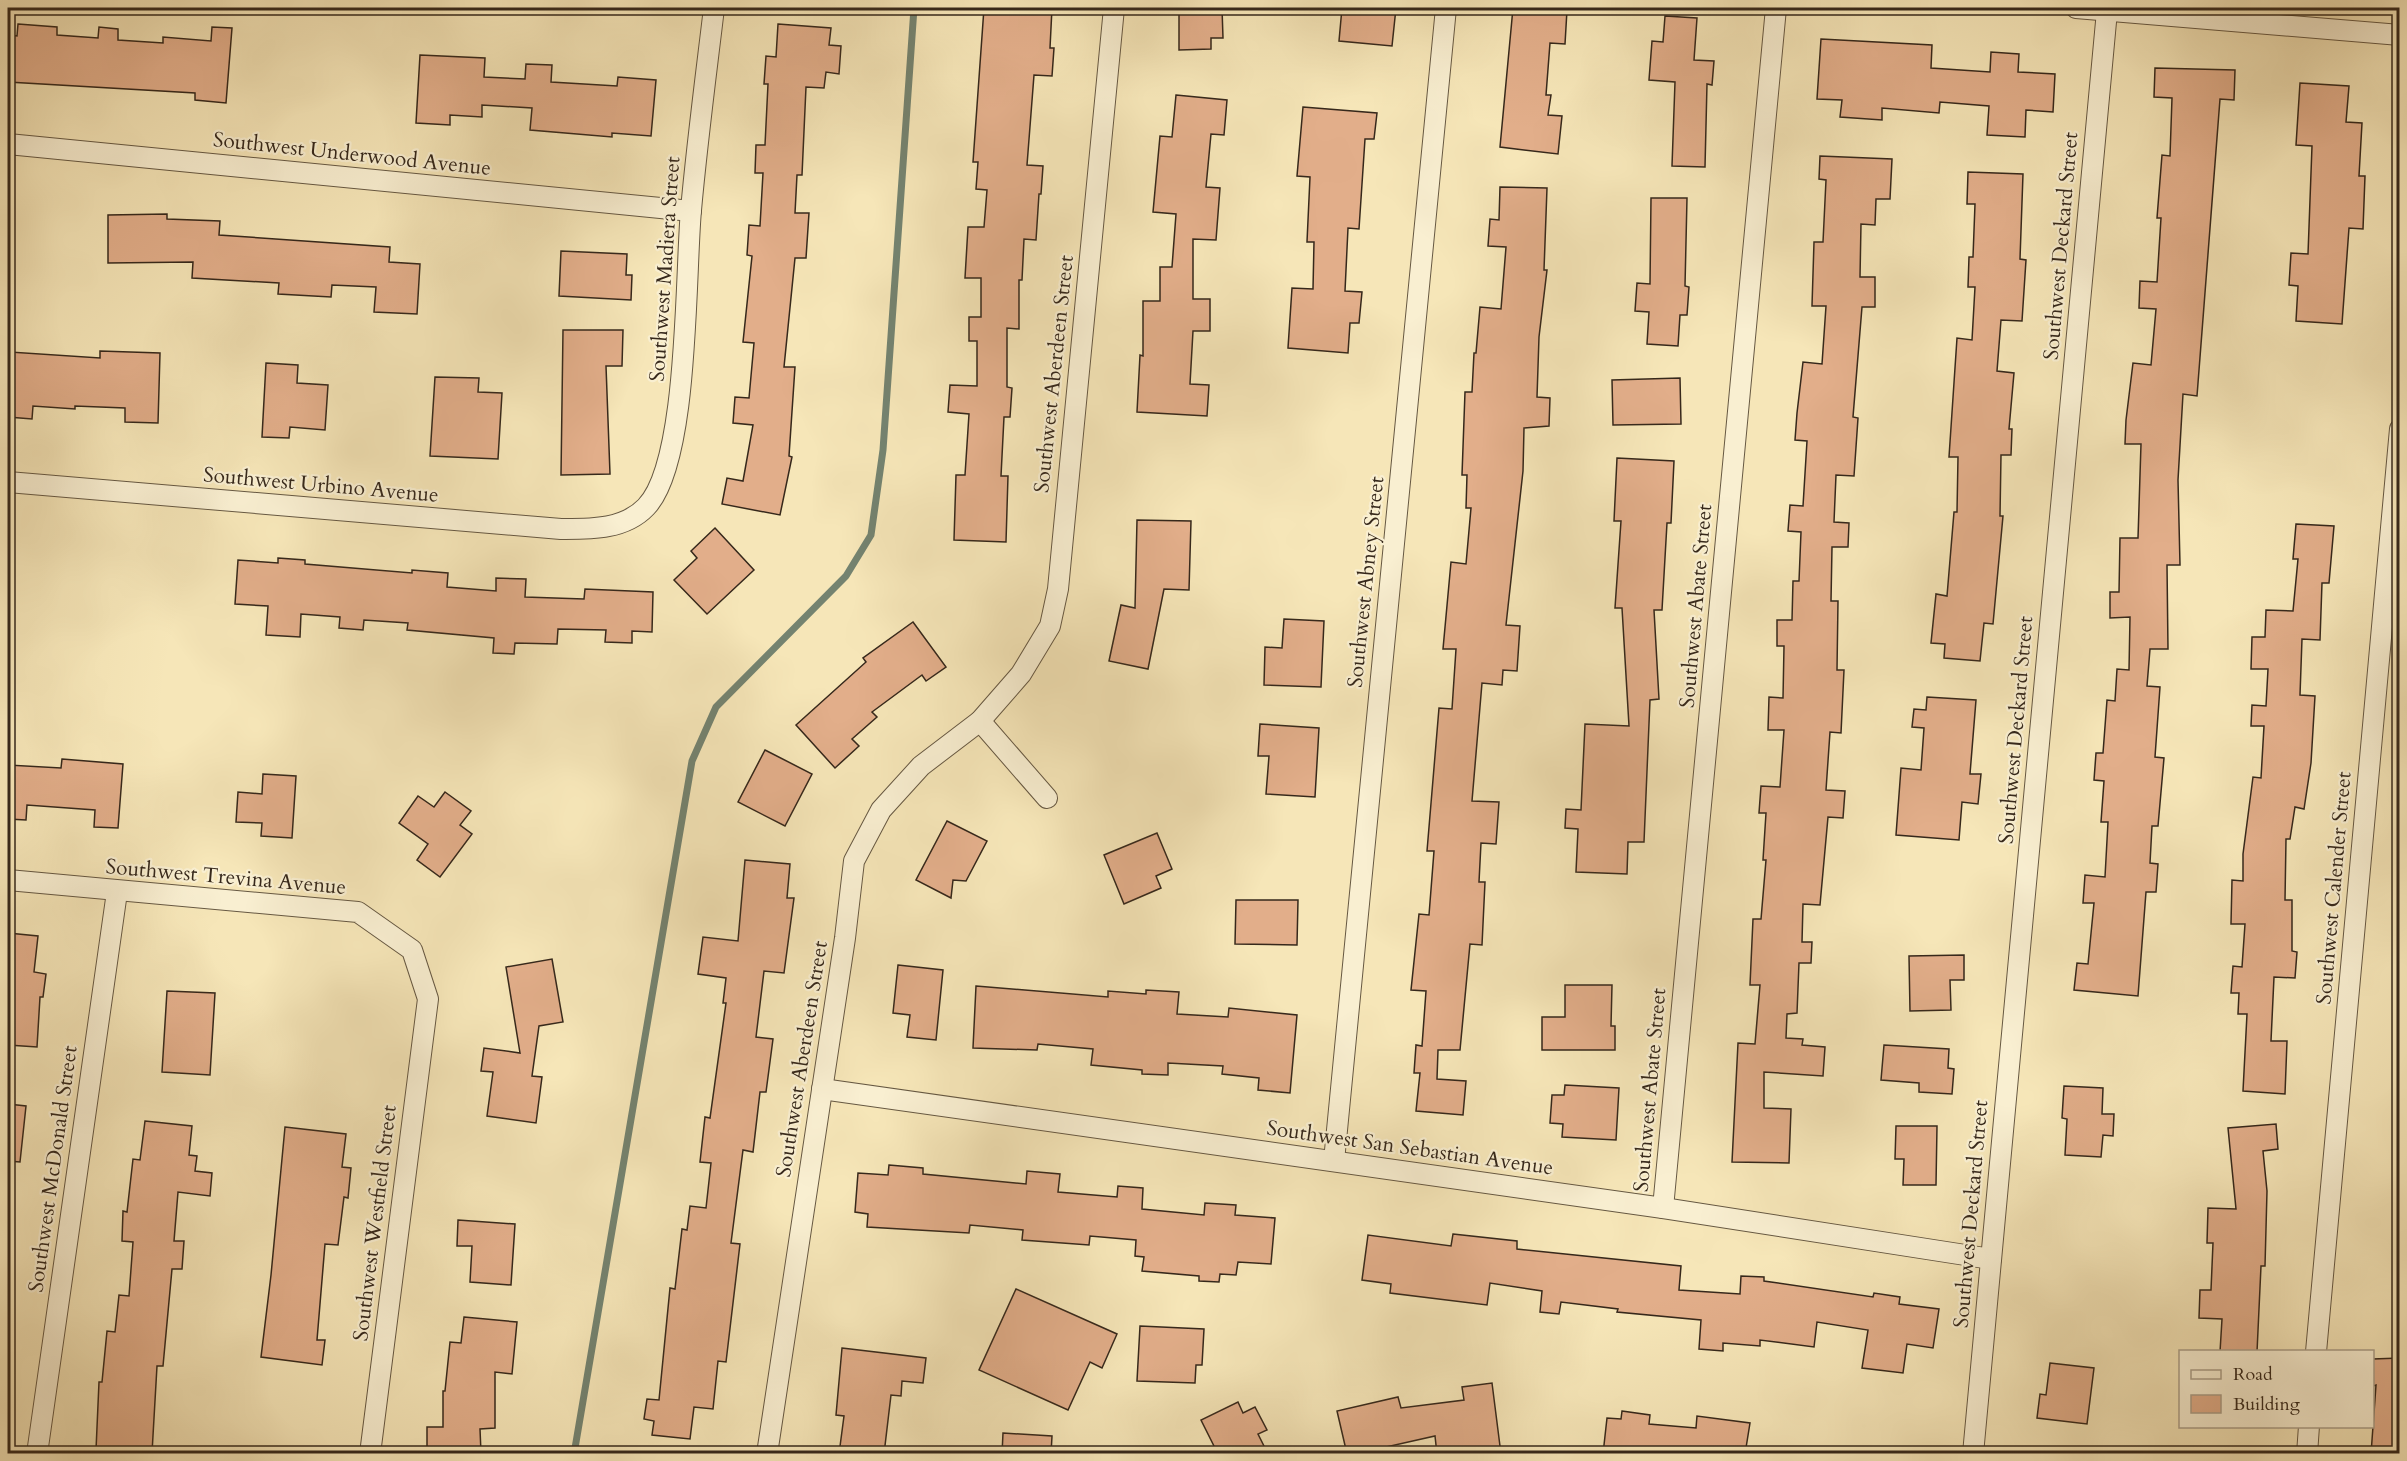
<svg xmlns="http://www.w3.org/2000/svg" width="2407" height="1461" font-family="Cardo,serif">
<rect width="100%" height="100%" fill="#f6e6b8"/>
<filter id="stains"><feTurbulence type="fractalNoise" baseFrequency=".00333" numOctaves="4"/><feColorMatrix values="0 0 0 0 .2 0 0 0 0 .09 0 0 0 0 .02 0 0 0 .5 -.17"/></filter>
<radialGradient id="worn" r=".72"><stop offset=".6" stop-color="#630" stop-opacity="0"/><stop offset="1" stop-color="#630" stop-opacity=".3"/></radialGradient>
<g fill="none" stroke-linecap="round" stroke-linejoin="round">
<polyline stroke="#748370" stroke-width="7" points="574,1454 692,761 716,707 846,576 871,535 883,450 914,8"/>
</g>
<g fill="#e2ae8a" stroke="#36281b" stroke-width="1.5">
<polygon points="984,8 1052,8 1050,48 1054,48 1052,76 1034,75 1027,165 1043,166 1041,194 1039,194 1036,240 1024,239 1022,280 1019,280 1019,329 1007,328 1007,387 1012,388 1010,417 1004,417 1001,476 1008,476 1006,542 954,540 956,475 965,475 969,414 948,412 950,385 977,386 977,341 969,341 969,317 981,317 981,278 965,278 968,227 984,227 987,190 976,189 978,162 973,162"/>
<polygon points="1179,8 1222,8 1223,38 1211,38 1211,49 1179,50"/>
<polygon points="1342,8 1396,8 1392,46 1339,41"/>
<polygon points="1513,8 1567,10 1565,44 1550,43 1546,95 1551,95 1548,115 1562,116 1558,154 1500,147"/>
<polygon points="1665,16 1697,18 1694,60 1714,61 1712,85 1707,84 1705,167 1672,166 1675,82 1649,80 1652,41 1663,42"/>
<polygon points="18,24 57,27 57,35 98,38 99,27 118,29 118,40 163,43 163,37 211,41 212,27 232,28 226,103 195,100 195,93 8,82 8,35 17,36"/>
<polygon points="778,24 831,28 829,45 841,46 839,74 826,72 824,88 806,87 802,175 797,175 795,213 809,213 806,258 795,258 784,367 795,367 789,456 792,457 780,515 722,504 727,478 743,481 753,425 733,423 735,397 749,398 754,343 743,342 752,256 747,255 749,225 760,226 763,173 755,173 756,145 765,145 768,84 764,84 766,56 776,57"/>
<polygon points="1821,39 1932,45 1931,68 1990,72 1991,52 2019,54 2018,72 2055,74 2053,112 2026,110 2025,137 1987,135 1989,106 1940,102 1939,113 1882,108 1882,120 1840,117 1842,100 1817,99"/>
<polygon points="420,55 485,58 484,77 525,79 526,64 552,65 551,82 617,86 618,77 656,80 651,136 612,133 612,137 530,130 532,108 482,105 482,117 450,115 450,125 416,123"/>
<polygon points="2155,68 2235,70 2234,100 2220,99 2197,396 2183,394 2178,480 2180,565 2167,565 2168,649 2150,649 2147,686 2160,687 2155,757 2164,758 2158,826 2152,826 2150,863 2158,864 2156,892 2146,892 2138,996 2074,990 2077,963 2088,964 2094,903 2083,903 2085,875 2105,877 2108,822 2101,822 2104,781 2094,780 2096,753 2103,753 2107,700 2115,701 2117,669 2129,670 2130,617 2110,618 2110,592 2119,592 2120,538 2138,538 2141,444 2125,444 2126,420 2133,363 2151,365 2156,309 2139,308 2140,281 2157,282 2161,218 2157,218 2162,155 2170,156 2172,98 2154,97"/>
<polygon points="2300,83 2349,86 2346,122 2362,123 2359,176 2365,176 2363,229 2349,228 2342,324 2296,321 2298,286 2289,285 2291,253 2308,254 2312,146 2296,145"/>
<polygon points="1176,95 1227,100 1224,135 1211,134 1206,187 1220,188 1216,240 1193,239 1193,299 1210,299 1210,331 1193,331 1190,384 1209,385 1207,416 1137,412 1140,355 1143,356 1143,301 1160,301 1160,267 1172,267 1176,214 1153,212 1160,136 1172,137"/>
<polygon points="1303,107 1377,113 1374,139 1365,139 1359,229 1348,228 1345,291 1362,292 1359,323 1350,323 1348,353 1288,348 1292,288 1313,289 1314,242 1307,242 1310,177 1297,176"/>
<polygon points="1820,156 1892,159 1890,199 1876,199 1875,225 1861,224 1860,277 1875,277 1875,307 1862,307 1853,417 1858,418 1854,476 1836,475 1834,522 1849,523 1848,547 1832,547 1831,601 1838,601 1837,670 1844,670 1841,733 1830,732 1826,790 1845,791 1843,818 1828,817 1820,905 1803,904 1802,942 1812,942 1811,963 1799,963 1797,1013 1787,1014 1786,1038 1803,1039 1802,1045 1825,1047 1823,1076 1764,1072 1764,1108 1791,1109 1789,1163 1732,1162 1738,1043 1755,1044 1760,985 1750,985 1753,919 1761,919 1766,860 1763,860 1766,813 1759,813 1761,786 1780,787 1784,730 1768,730 1769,697 1783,698 1784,646 1777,646 1777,620 1792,620 1793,581 1799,581 1801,532 1788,531 1790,505 1803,506 1807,441 1795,440 1797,413 1803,362 1822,364 1826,306 1812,306 1814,242 1823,242 1826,180 1819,179"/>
<polygon points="1968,172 2023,174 2020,259 2026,260 2022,321 2001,320 1997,371 2014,373 2009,429 2012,429 2011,455 2001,455 2000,516 2003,516 1993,624 1984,623 1980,661 1944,658 1945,644 1931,643 1936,594 1947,596 1954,512 1957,512 1958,457 1949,457 1957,338 1972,340 1975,287 1968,287 1969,257 1973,257 1975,204 1967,204"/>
<polygon points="1500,187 1547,188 1544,270 1547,270 1539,337 1537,397 1550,398 1549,426 1524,428 1523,471 1506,625 1520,626 1517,671 1503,670 1502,685 1482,683 1472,801 1499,802 1496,844 1481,843 1479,882 1485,882 1482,945 1470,944 1460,1050 1438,1050 1437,1079 1466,1081 1463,1115 1416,1111 1420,1073 1414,1073 1416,1045 1422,1046 1426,991 1411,990 1419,914 1429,915 1434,851 1427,851 1439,708 1452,709 1456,649 1443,649 1451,562 1466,564 1471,508 1466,508 1467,475 1462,475 1465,392 1472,392 1474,353 1476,353 1480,307 1501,309 1506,247 1488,246 1490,219 1499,220"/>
<polygon points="1651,198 1687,198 1685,286 1689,287 1687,315 1680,315 1678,346 1647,344 1649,312 1635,311 1637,283 1650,284"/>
<polygon points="167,214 167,219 220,221 219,235 390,247 389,262 420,264 417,314 374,312 376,287 332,285 331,297 278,294 279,283 192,278 193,262 108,263 108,215"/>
<polygon points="561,251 627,254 626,275 632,275 631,300 559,296"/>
<polygon points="563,330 623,330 622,366 606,366 610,474 561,475"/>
<polygon points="100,351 160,353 158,423 125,422 125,408 75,406 75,409 33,406 32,419 8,417 10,352 100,358"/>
<polygon points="266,363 298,365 297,383 328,385 325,430 290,427 289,438 262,437"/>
<polygon points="435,377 479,378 478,392 502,393 498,459 430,456"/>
<polygon points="1680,378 1681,424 1613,425 1612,380"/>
<polygon points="1617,458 1674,461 1671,523 1667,523 1662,610 1654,610 1659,699 1650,700 1644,842 1628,842 1627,874 1576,872 1578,829 1565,828 1566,809 1581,810 1585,724 1629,726 1622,608 1615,608 1621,521 1614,521"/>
<polygon points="1137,520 1191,521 1189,590 1164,589 1148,669 1109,661 1121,605 1135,608"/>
<polygon points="2296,524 2334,526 2329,583 2322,583 2320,640 2302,639 2300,695 2315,696 2311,763 2304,809 2295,807 2290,839 2286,839 2285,900 2292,900 2292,951 2297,952 2295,978 2274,977 2271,1041 2287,1041 2285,1094 2243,1091 2247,1014 2238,1014 2239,993 2231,993 2233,966 2242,967 2245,924 2231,924 2232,880 2243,881 2243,854 2253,777 2261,778 2264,726 2251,726 2252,705 2266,706 2268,669 2251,669 2252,637 2265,637 2266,610 2293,611 2298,559 2293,559"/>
<polygon points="715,528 754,570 707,614 674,580 697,558 691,551"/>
<polygon points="278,558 305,560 305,564 412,573 412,570 448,573 447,587 496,591 496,578 526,579 525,597 584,599 585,589 653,592 652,632 632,631 632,643 605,642 606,630 558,629 557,644 515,643 514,654 493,653 494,638 407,630 408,623 364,620 363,630 339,628 340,617 301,614 300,637 266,635 268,606 235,604 238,560 278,563"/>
<polygon points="1284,619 1324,621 1321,687 1264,685 1265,647 1282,648"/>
<polygon points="913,622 946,667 926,681 922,675 872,712 877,717 852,739 859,746 835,768 796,725 866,662 863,658"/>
<polygon points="1927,697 1976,700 1970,774 1981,774 1978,804 1962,802 1959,840 1896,835 1901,768 1921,770 1924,728 1912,727 1914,709 1926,710"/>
<polygon points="1260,724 1319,728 1315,797 1266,794 1269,756 1258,756"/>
<polygon points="765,750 812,774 785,826 738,802"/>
<polygon points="62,759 123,764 118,828 94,827 95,810 27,805 26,820 8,819 8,765 61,768"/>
<polygon points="263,774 296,776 292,838 261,836 262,823 236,822 238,792 262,794"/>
<polygon points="445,792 471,811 460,825 472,834 440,877 417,860 428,844 399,823 418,796 434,807"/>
<polygon points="947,821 987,841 966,881 953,880 951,898 916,880"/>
<polygon points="1157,833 1172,869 1156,876 1161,888 1124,904 1104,855"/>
<polygon points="745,860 790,864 787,898 794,898 784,973 764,971 756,1037 773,1039 766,1092 760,1092 753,1152 743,1150 731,1243 740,1244 726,1362 718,1361 713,1409 694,1407 690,1439 652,1435 654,1421 644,1419 647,1399 659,1400 670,1288 675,1289 682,1229 687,1230 690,1206 706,1208 711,1163 700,1162 705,1117 710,1118 726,1003 723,1003 726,978 698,974 703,937 738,941"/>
<polygon points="1236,900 1298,900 1297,945 1235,944"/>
<polygon points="8,933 38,936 34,972 46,974 43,997 40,997 37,1047 8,1045"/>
<polygon points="1964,955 1964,980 1950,980 1951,1010 1910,1011 1909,956"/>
<polygon points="552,959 563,1022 539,1026 532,1076 542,1077 536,1123 487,1116 493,1072 481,1071 484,1048 520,1053 506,967"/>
<polygon points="898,965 943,970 936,1040 907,1037 910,1015 893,1013"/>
<polygon points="1565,985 1612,985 1611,1026 1615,1026 1615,1050 1542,1050 1542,1017 1565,1017"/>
<polygon points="976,986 1108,997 1108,991 1146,994 1146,990 1179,992 1177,1014 1228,1017 1229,1008 1297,1015 1290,1093 1258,1090 1259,1078 1222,1074 1223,1066 1168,1063 1168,1075 1142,1074 1142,1070 1091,1065 1093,1049 1038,1044 1037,1050 973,1048"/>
<polygon points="167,991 215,993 210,1075 162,1072"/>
<polygon points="1884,1045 1949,1049 1948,1068 1954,1069 1952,1094 1919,1092 1919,1083 1881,1080"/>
<polygon points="1565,1085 1619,1088 1616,1140 1562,1137 1563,1124 1550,1123 1552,1095 1564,1095"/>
<polygon points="2064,1086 2103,1088 2102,1114 2114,1114 2113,1136 2103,1135 2101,1157 2065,1155 2067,1119 2062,1118"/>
<polygon points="8,1104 26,1106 20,1162 8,1161"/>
<polygon points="145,1121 192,1126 189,1155 197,1156 195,1171 212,1173 210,1196 178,1192 174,1241 184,1241 182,1269 172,1269 163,1366 157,1366 152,1453 96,1450 99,1382 102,1382 107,1331 115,1332 119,1295 129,1296 133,1242 122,1241 123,1211 127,1212 133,1159 140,1160"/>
<polygon points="2276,1124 2278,1149 2263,1151 2267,1191 2265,1266 2261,1266 2257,1352 2220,1352 2222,1319 2199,1318 2200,1290 2211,1290 2213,1243 2207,1243 2208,1208 2236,1209 2228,1128"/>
<polygon points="1896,1126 1937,1126 1936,1185 1903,1185 1904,1159 1895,1159"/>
<polygon points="285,1127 346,1134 342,1167 351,1168 348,1198 344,1197 338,1245 325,1244 317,1340 325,1340 322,1365 261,1357 271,1275"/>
<polygon points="889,1165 923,1168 923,1174 1026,1184 1027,1171 1060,1174 1058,1192 1117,1197 1118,1186 1143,1188 1142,1209 1204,1215 1205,1203 1236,1205 1235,1215 1275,1218 1271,1264 1238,1262 1236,1275 1220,1274 1219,1282 1199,1281 1199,1276 1142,1271 1144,1257 1135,1256 1136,1240 1090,1236 1089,1245 1022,1240 1023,1230 970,1225 969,1233 867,1227 868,1214 855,1212 858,1173 888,1175"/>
<polygon points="458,1220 515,1224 511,1285 470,1282 472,1246 457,1246"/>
<polygon points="1453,1234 1517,1241 1517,1249 1681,1266 1679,1290 1740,1294 1741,1276 1764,1277 1764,1281 1873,1297 1874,1293 1900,1297 1899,1304 1939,1309 1933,1348 1907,1344 1903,1373 1862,1368 1868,1330 1817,1322 1814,1347 1760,1340 1760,1346 1723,1343 1723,1351 1699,1349 1701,1320 1617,1312 1618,1309 1561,1302 1559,1314 1540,1312 1542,1291 1490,1283 1487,1305 1390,1293 1391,1284 1362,1280 1368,1235 1451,1246"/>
<polygon points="1016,1289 1117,1334 1102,1368 1090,1362 1068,1410 979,1370"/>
<polygon points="464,1317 517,1322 512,1374 495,1372 495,1428 480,1429 481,1453 427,1454 427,1427 443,1427 443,1391 445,1391 450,1342 461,1343"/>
<polygon points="1140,1326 1204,1329 1202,1365 1196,1365 1195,1383 1137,1381"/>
<polygon points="842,1348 926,1358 923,1383 902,1381 901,1396 891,1395 884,1454 839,1454 844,1416 836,1415"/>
<polygon points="2400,1358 2400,1454 2371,1454 2376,1385 2373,1386 2373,1359"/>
<polygon points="2050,1363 2094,1368 2087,1424 2037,1418 2040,1394 2046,1395"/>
<polygon points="1492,1383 1501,1454 1437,1454 1435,1436 1377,1449 1378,1454 1347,1454 1337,1411 1398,1397 1401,1408 1464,1400 1462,1387"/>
<polygon points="1238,1402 1243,1413 1255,1407 1267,1430 1258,1434 1268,1454 1218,1454 1201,1420"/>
<polygon points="1622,1411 1650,1415 1649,1424 1696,1428 1697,1416 1750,1423 1745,1454 1603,1454 1607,1418 1621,1419"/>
<polygon points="1003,1433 1052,1436 1051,1454 1002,1454"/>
</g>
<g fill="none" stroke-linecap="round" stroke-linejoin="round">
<g stroke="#665842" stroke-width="22">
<g id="street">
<polyline points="2076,8 2400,35"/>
<polyline points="8,144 691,211"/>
<path d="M8,482L561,529C590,529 624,530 646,507C689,463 685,276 691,210C697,143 706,75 714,8"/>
<polyline points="980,721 1047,798"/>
<polyline points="8,880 358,912 412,950 428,999 370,1454"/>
<polyline points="822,1089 1663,1208 1991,1259"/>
<polyline points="1334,1161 1446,8"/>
<polyline points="1663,1208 1776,8"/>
<polyline points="2316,1352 2400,429"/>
<polyline points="37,1454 117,892"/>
<polyline points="767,1454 845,938 854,861 881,810 921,766 980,721 1021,674 1050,626 1058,589 1114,8"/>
<polyline points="1973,1454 2107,11"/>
<polyline points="2307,1454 2309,1426"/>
</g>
</g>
<use href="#street" stroke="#f9efd1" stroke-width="20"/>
</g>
<g text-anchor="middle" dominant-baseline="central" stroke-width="4.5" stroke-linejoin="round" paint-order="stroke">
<g font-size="21" fill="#36281b" stroke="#f9efd1">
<text transform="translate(352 154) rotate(6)">Southwest Underwood Avenue</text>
<text transform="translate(2061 246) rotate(-85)">Southwest Deckard Street</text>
<text transform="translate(665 269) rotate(-86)">Southwest Madiera Street</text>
<text transform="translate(1054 374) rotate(-84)">Southwest Aberdeen Street</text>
<text transform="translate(321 485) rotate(5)">Southwest Urbino Avenue</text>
<text transform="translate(1366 582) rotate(-84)">Southwest Abney Street</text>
<text transform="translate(1696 606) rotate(-85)">Southwest Abate Street</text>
<text transform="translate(2016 730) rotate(-85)">Southwest Deckard Street</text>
<text transform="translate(226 877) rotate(5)">Southwest Trevina Avenue</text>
<text transform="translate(2334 888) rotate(-85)">Southwest Calender Street</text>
<text transform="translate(802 1059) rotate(-81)">Southwest Aberdeen Street</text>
<text transform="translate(1650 1090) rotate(-85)">Southwest Abate Street</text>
<text transform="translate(1410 1148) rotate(8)">Southwest San Sebastian Avenue</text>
<text transform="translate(53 1169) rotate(-82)">Southwest McDonald Street</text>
<text transform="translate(1971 1214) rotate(-85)">Southwest Deckard Street</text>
<text transform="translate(375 1223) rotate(-83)">Southwest Westfield Street</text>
</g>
</g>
<rect width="2407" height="1461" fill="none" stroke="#f6e6b8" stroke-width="30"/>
<rect x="9" y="9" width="2389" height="1443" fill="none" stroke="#36281b" stroke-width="3"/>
<rect x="15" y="15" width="2377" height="1431" fill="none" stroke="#36281b" stroke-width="1.5"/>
<rect x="2179" y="1350" width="195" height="78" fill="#f9efd1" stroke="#ab9f88" stroke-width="1.5"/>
<rect x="2191" y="1370" width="30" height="9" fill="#f9efd1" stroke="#ab9f88" stroke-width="1.5"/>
<text x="2233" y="1380" font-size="18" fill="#36281b">Road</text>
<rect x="2191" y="1395" width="30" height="18" fill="#e2ae8a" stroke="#ab9f88" stroke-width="1.5"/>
<text x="2233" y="1410" font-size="18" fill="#36281b">Building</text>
<rect width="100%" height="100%" filter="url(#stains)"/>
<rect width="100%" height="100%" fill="url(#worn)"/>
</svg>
